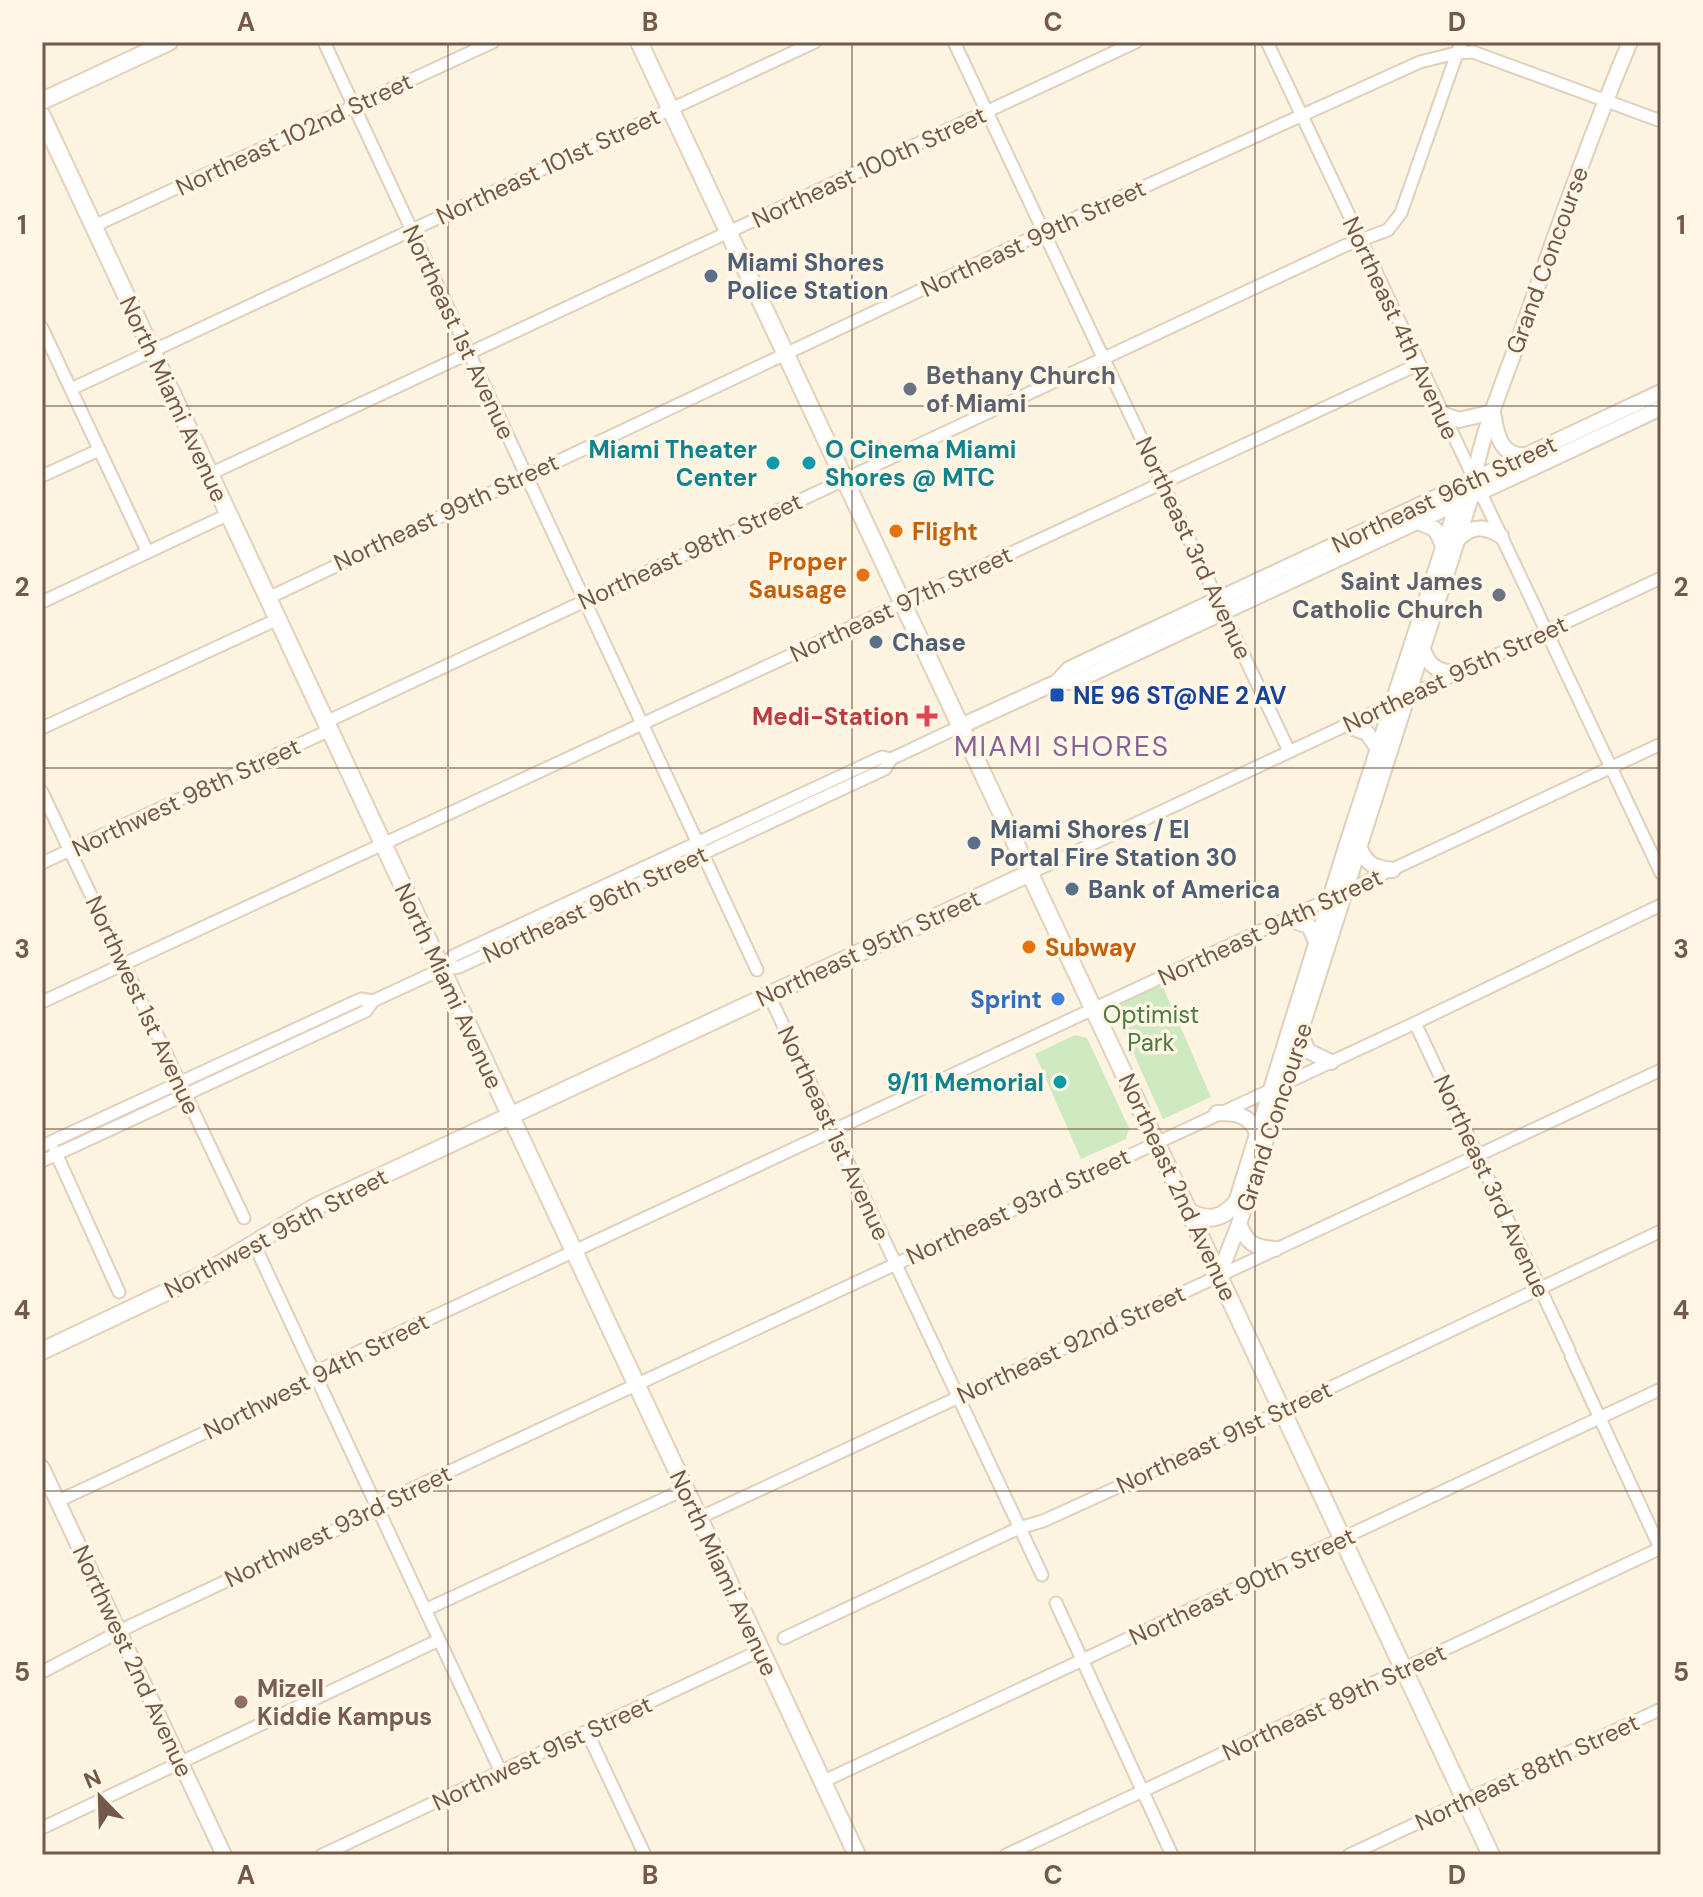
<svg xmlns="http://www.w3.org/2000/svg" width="1703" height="1897" font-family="'DM Sans',sans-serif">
<rect width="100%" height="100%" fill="#fcf3e0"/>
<g fill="#cee9bf">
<polygon points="1155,986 1163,987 1211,1097 1163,1119 1115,1012 1120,1003"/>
<polygon points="1075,1035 1087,1038 1129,1128 1126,1139 1081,1159 1035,1054"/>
</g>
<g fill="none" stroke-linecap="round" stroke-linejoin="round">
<g stroke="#e0cfbc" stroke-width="15">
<g id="minor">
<polyline points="324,42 757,970"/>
<polyline points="954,42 1289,751"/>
<polyline points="1267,42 1661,873"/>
<polyline points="94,226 493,42"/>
<polyline points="42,328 147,551"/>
<polyline points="71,389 815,42"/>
<polyline points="210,474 1136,42"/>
<polyline points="42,476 99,450"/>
<polyline points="268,598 1044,232 1420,62 1456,53 1473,52 1661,121"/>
<polyline points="42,602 229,514"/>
<polyline points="326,722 1344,246 1388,230 1401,213 1461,42"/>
<polyline points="42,728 278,619"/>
<polyline points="42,792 244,1218"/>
<polyline points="42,863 330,730"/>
<polyline points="1030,873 1661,578"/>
<polyline points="442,969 453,956 882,757 891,759 961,726"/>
<polyline points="769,995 1042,1575"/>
<polyline points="42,1002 1419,364"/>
<polyline points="1415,1023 1569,1350"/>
<polyline points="42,1146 361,999 373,1001"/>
<polyline points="55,1151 119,1292"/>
<polyline points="42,1161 366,1011 373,1001 442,969 459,967 885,769 891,759"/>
<polyline points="254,1244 501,1772"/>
<polyline points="1571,1356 1661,1550"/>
<polyline points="58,1501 307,1385 326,1367 1661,744"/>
<polyline points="699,1518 1661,1070"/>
<polyline points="1056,1603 1172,1855"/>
<polyline points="425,1610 685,1489"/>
<polyline points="784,1638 1019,1528 1043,1521 1186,1456 1661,1231"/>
<polyline points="42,1672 132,1625 366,1516 390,1499 1415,1023 1661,905"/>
<polyline points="587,1732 645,1855"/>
<polyline points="822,1782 1661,1389"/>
<polyline points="42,1828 439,1640"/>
<polyline points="322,1855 761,1650"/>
<polyline points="1006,1855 1661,1548"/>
<polyline points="1349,1855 1661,1709"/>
</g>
</g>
<g stroke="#e0cfbc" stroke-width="18">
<g id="tertiary">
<polyline points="1442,414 1459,420 1493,412"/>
<path d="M1494,417C1497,438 1503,458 1527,455"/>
<polyline points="1418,522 1435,529 1444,547"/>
<path d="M1459,538C1474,525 1484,526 1501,536"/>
<path d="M1423,650C1430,668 1439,672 1457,673"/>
<polyline points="1057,682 1074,682 1661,408"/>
<polyline points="1346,725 1367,733 1378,749"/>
<polyline points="961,726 1057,682 1069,669 1661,392"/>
<path d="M1360,848C1366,865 1376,868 1393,870"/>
<polyline points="1288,919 1309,926 1317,944"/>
<polyline points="1300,1033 1308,1051 1331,1062"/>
<path d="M1217,1113C1236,1113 1249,1114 1257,1133"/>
<polyline points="1234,1209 1346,847 1454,514 1457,503 1471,484"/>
<path d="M1239,1224C1247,1243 1254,1248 1275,1249"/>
<path d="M1219,1275L1239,1224L1471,497C1478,439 1504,382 1523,328C1556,232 1590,136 1630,42"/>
<polyline points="42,1468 224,1855"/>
</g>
</g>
<g stroke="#e5d0ba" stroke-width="20">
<g id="secondary">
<polyline points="639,42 1491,1855"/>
<polyline points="42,101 169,42"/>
<polyline points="42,116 857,1855"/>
<path d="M1189,1212C1209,1222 1222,1219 1236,1203"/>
<polyline points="42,1351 198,1277 315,1207 1030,873"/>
</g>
</g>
<use href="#minor" stroke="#fff" stroke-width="11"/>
<use href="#tertiary" stroke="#fff" stroke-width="14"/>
<use href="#secondary" stroke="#fff" stroke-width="16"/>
</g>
<path fill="none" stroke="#735947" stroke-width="2" stroke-opacity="0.55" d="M448,42V1855M852,42V1855M1255,42V1855M42,406H1661M42,768H1661M42,1129H1661M42,1491H1661"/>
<g fill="#5c6f8a" stroke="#fff6e6" stroke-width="3">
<circle cx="711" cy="276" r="8"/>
<circle cx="876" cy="642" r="8"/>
<circle cx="974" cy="843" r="8"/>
<circle cx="1072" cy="889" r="8"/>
</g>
<g fill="#6b7280" stroke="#fff6e6" stroke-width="3">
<circle cx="910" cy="389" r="8"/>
<circle cx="1499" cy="595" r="8"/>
</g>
<g fill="#0f9aa8" stroke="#fff6e6" stroke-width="3">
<circle cx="773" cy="463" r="8"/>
<circle cx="809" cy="463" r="8"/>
<circle cx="1060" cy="1082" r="8"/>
</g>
<g fill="#e8710a" stroke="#fff6e6" stroke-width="3">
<circle cx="896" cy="531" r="8"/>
<circle cx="863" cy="575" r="8"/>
<circle cx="1029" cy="947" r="8"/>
</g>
<rect fill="#1a4fb4" stroke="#fff6e6" stroke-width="3" x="1049" y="687" width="16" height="16" rx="4"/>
<path fill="#e0444e" stroke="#fff6e6" stroke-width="3" d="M923 704h8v8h8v8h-8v8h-8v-8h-8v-8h8z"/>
<circle fill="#3f7fe0" stroke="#fff6e6" stroke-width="3" cx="1058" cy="999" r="8"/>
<circle fill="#8d6e63" stroke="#fff6e6" stroke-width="3" cx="241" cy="1702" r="8"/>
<g text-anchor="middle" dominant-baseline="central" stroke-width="7" stroke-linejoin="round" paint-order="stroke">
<g font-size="24" fill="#735947" stroke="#fff6e6">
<text transform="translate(294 134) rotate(-25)">Northeast 102nd Street</text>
<text transform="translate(548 166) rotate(-25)">Northeast 101st Street</text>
<text transform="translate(869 167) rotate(-25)">Northeast 100th Street</text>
<text transform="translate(1033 238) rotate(-25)">Northeast 99th Street</text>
<text transform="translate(1547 260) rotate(-70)">Grand Concourse</text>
<text transform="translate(1401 328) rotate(65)">Northeast 4th Avenue</text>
<text transform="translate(459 332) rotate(65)">Northeast 1st Avenue</text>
<text transform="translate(174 399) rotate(65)">North Miami Avenue</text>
<text transform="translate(1444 494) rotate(-25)">Northeast 96th Street</text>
<text transform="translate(446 512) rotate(-25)">Northeast 99th Street</text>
<text transform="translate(1194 548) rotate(65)">Northeast 3rd Avenue</text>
<text transform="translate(690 551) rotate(-25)">Northeast 98th Street</text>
<text transform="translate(901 604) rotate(-25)">Northeast 97th Street</text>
<text transform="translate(1455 674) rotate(-25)">Northeast 95th Street</text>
<text transform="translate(186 797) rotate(-25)">Northwest 98th Street</text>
<text transform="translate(595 904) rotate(-25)">Northeast 96th Street</text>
<text transform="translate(1270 927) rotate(-25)">Northeast 94th Street</text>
<text transform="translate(868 948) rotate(-25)">Northeast 95th Street</text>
<text transform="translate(449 986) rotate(65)">North Miami Avenue</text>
<text transform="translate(143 1005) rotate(65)">Northwest 1st Avenue</text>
<text transform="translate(1274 1117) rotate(-72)">Grand Concourse</text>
<text transform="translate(834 1133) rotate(65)">Northeast 1st Avenue</text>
<text transform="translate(1492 1186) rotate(65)">Northeast 3rd Avenue</text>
<text transform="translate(1178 1187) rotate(65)">Northeast 2nd Avenue</text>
<text transform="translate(1018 1206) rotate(-25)">Northeast 93rd Street</text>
<text transform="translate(276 1233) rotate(-28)">Northwest 95th Street</text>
<text transform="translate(1071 1344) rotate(-25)">Northeast 92nd Street</text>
<text transform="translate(316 1376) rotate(-27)">Northwest 94th Street</text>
<text transform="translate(1224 1437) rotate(-25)">Northeast 91st Street</text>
<text transform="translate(338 1526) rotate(-26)">Northwest 93rd Street</text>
<text transform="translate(724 1573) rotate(65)">North Miami Avenue</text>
<text transform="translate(1242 1586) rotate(-25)">Northeast 90th Street</text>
<text transform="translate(133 1661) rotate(65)">Northwest 2nd Avenue</text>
<text transform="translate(1334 1702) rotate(-25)">Northeast 89th Street</text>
<text transform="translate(542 1753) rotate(-25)">Northwest 91st Street</text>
<text transform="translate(1527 1772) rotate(-25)">Northeast 88th Street</text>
</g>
<g font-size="24" font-weight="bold" fill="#4e5e75" stroke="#fff6e6" text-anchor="start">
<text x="727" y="262">Miami Shores<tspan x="727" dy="28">Police Station</tspan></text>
<text x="892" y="642">Chase</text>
<text x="990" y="829">Miami Shores / El<tspan x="990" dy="28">Portal Fire Station 30</tspan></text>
<text x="1088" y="889">Bank of America</text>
</g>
<g font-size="24" font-weight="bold" fill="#5b616d" stroke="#fff6e6" text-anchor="start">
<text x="926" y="375">Bethany Church<tspan x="926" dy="28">of Miami</tspan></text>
<text x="1483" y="581" text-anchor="end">Saint James<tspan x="1483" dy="28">Catholic Church</tspan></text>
</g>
<g font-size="24" font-weight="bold" fill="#0d838f" stroke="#fff6e6" text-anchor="end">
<text x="757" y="449">Miami Theater<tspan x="757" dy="28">Center</tspan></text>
<text x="825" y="449" text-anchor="start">O Cinema Miami<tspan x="825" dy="28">Shores @ MTC</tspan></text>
<text x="1044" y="1082">9/11 Memorial</text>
</g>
<g font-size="24" font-weight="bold" fill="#c56008" stroke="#fff6e6" text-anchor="start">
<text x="912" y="531">Flight</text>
<text x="847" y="561" text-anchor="end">Proper<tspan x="847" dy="28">Sausage</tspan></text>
<text x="1045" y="947">Subway</text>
</g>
<g font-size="24" font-weight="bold" fill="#164399" stroke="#fff6e6" text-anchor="start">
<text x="1073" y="695">NE 96 ST@NE 2 AV</text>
</g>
<g font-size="24" font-weight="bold" fill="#be3a42" stroke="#fff6e6" text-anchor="end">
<text x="909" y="716">Medi-Station</text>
</g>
<g font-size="24" font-weight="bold" fill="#366cbe" stroke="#fff6e6" text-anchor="end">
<text x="1042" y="999">Sprint</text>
</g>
<g font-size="24" fill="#4d7940" stroke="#fff6e6">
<text x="1151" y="1014">Optimist<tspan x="1151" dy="28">Park</tspan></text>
</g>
<g font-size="24" font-weight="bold" fill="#785e54" stroke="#fff6e6" text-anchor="start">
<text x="257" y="1688">Mizell<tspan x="257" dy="28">Kiddie Kampus</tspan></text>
</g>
<g font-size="28" letter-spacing="2" fill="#886397" stroke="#fff6e6">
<text x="1062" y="746">MIAMI SHORES</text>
</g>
</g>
<rect width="1703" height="1897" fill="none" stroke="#fff6e6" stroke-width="88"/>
<g transform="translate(100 1797) rotate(337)" stroke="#fff6e6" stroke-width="6" paint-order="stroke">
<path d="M0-6L14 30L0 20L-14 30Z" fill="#735947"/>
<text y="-12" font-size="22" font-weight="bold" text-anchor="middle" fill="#735947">N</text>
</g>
<rect x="44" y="44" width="1615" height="1809" fill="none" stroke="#735947" stroke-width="3"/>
<g font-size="26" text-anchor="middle" font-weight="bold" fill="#735947">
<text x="246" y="31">A</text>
<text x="650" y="31">B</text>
<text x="1053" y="31">C</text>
<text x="1457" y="31">D</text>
<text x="22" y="234">1</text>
<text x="1681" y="234">1</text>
<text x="22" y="596">2</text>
<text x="1681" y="596">2</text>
<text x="22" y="958">3</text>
<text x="1681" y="958">3</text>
<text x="22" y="1319">4</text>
<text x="1681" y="1319">4</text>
<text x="22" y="1681">5</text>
<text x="1681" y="1681">5</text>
<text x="246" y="1884">A</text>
<text x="650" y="1884">B</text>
<text x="1053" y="1884">C</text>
<text x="1457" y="1884">D</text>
</g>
</svg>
